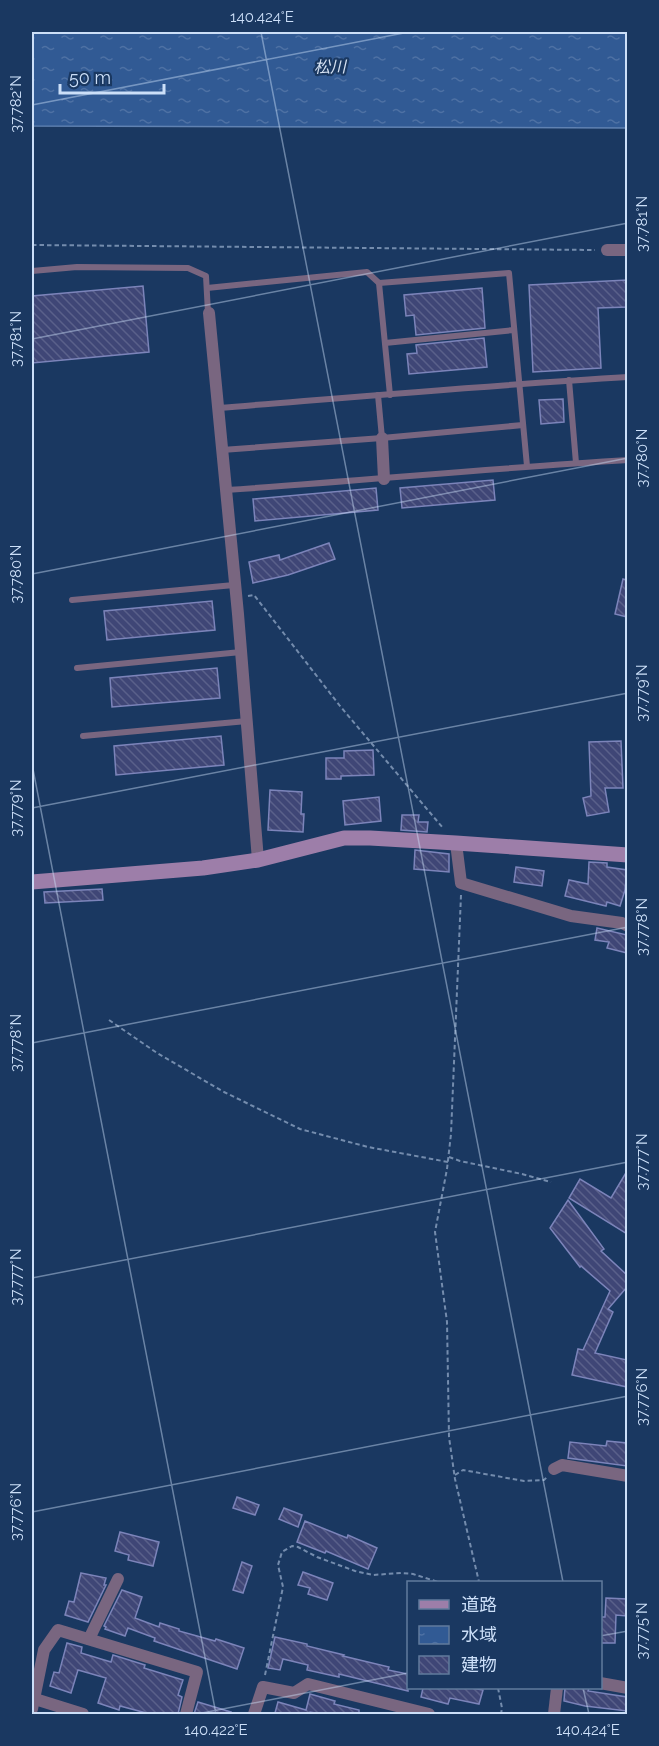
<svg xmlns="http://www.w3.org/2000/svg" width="659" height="1746" font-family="Raleway,'Noto Sans JP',sans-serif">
<defs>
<pattern id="water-ripples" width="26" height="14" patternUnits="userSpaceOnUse" patternTransform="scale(1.5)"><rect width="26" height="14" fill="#315a94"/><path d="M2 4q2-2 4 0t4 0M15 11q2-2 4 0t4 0" fill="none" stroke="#4e71a4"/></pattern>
<pattern id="building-back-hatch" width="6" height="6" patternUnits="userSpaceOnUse" patternTransform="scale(1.5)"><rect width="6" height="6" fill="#3f4676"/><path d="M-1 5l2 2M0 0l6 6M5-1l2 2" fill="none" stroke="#5a608a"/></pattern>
</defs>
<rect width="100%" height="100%" fill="#1a3861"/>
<polygon fill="url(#water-ripples)" stroke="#6082b2" stroke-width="1.5" points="32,32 627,32 627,128 32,126"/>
<g fill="url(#building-back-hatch)" stroke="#7c84ba" stroke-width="1.5">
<polygon points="627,280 627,307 598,308 601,368 533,372 529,285"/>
<polygon points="143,286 149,352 32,363 32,296"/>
<polygon points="482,288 485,328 416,335 414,315 406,316 404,295"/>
<polygon points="484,338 487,367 409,374 407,354 417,353 416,345"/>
<polygon points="563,399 564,422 541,424 539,400"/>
<polygon points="493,480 495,500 402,508 400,488"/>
<polygon points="376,488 378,510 255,521 253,499"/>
<polygon points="329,543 335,559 288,575 253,583 249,562 279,555 280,560"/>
<polygon points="623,579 627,580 627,617 615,614"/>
<polygon points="212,601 215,630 107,640 104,611"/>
<polygon points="217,668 220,698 112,707 110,678"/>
<polygon points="221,736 224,765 116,775 114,746"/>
<polygon points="621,741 623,788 605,788 609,812 587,816 583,798 591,796 589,742"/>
<polygon points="373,750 374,775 341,776 341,779 326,779 326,758 344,758 344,751"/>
<polygon points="270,790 302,792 301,814 304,814 303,832 268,830"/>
<polygon points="379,797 381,821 345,825 343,801"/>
<polygon points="402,815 419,815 418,822 428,822 427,832 401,830"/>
<polygon points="415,850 449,854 449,872 414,869"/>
<polygon points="589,862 607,863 607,867 627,870 625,890 620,906 607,902 606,906 565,896 569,880 588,884"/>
<polygon points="516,867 544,871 542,886 514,882"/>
<polygon points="102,889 103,900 45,903 44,892"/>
<polygon points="597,928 627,935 627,953 607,948 609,942 595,940"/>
<polygon points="627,1171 627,1234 569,1198 580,1179 611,1198"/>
<polygon points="568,1200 604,1249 601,1251 627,1275 627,1287 608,1309 613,1312 595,1353 627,1360 627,1387 572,1375 578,1349 583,1350 610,1291 581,1266 580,1267 550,1228"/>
<polygon points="607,1441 627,1443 627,1466 568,1458 570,1442 606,1446"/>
<polygon points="237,1497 259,1505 255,1515 233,1508"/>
<polygon points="284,1508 302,1515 298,1527 279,1519"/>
<polygon points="305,1521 347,1538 348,1535 377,1548 368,1569 326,1551 325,1553 297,1542"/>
<polygon points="120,1532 159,1542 153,1566 128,1560 129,1555 115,1551"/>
<polygon points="242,1562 252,1566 243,1593 233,1590"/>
<polygon points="303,1572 333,1583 327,1600 308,1594 310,1588 298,1585"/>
<polygon points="81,1573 106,1578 104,1585 106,1585 88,1622 65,1615 69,1601 74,1602"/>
<polygon points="122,1590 142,1597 135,1618 159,1627 160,1623 179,1629 179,1631 215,1641 216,1639 244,1648 237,1669 154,1641 155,1638 128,1628 125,1636 105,1629 106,1627 104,1626"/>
<polygon points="606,1598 627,1599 627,1616 616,1615 615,1643 600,1643 600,1617 605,1617"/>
<polygon points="275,1637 307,1644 307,1646 344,1655 343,1656 389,1667 388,1670 408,1674 408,1691 339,1674 339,1677 307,1670 308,1665 283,1659 280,1670 268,1668"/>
<polygon points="67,1643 82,1647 81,1653 111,1662 113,1655 145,1665 144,1668 183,1680 178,1695 182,1697 178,1714 150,1714 120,1706 119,1710 98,1703 106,1678 78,1670 71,1693 50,1686 54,1672 59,1673"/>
<polygon points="423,1688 471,1688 483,1690 479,1704 450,1698 448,1704 421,1697"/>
<polygon points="565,1688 589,1688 588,1691 627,1697 627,1711 585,1706 564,1701"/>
<polygon points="310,1694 335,1701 334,1704 359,1710 359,1714 321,1714 310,1712 309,1714 281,1714 275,1713 278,1702 306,1710"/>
<polygon points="198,1702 231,1712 230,1714 194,1714"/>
</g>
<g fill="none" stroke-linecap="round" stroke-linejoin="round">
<g stroke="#748cad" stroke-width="2" stroke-dasharray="4.5 3" stroke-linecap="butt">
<polyline points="32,245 595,250"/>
<polyline points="248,596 254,595 340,706 443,828"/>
<polyline points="461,895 451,1134 447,1169 435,1232 447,1322 449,1437 455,1479 479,1582"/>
<polyline points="109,1020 157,1053 224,1092 300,1129 368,1147 448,1162"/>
<polyline points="449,1157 460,1161 522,1174 551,1182"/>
<polyline points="455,1475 463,1470 524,1481 544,1480 547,1477"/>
<polyline points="265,1675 283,1587 278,1565 282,1552 292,1546 298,1547 317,1557 355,1571 373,1575 401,1573 413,1574 438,1582"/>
<polyline points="498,1688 502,1708 501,1714"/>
</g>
<g stroke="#796680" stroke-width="6">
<polyline points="32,271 77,267 188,268 206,276 208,313"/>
<polyline points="379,283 390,395"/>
<polyline points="207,288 367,272 379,283 509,273 527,466"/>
<polyline points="385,343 514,330"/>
<polyline points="569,380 576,463"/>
<polyline points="378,395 382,438"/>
<path d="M218,408C355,397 491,385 628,377"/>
<polyline points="222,450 382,438 523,425"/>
<path d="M226,490C360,481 493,468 628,460"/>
<polyline points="72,600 234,585"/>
<polyline points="77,668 241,652"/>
<polyline points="83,736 247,721"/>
</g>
<g stroke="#796680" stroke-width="12">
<polyline points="607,250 628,250"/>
<polyline points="209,313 238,614 258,860"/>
<polyline points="382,438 384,479"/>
<polyline points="456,843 461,883 571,916 622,923 628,926"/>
<polyline points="554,1469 562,1465 628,1476"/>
<polyline points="89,1639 118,1579"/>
<polyline points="600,1683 628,1688"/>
<polyline points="35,1699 83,1714"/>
<polyline points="32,1709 44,1650 58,1630 197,1672 186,1714"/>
<polyline points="254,1714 263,1687 294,1693 308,1684 429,1714"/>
<polyline points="554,1714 557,1688"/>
</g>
<polyline stroke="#9d7ea9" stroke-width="15" points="32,882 203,868 258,860 344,838 370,838 456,843 628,855"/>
</g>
<path fill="none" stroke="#ccdff8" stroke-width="1.5" stroke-opacity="0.45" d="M261,32L563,1582M32,105L409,32M32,339L628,223M32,574L628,458M32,764L216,1714M32,808L628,693M32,1043L628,927M32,1278L628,1162M32,1512L628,1396M600,1636L628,1631M583,1688L589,1714M197,1714L408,1673"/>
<g text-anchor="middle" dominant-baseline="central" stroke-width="4.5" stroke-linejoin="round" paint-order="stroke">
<g font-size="16" font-style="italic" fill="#d6e2f3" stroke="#1a3861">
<text transform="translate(330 67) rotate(-1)">松川</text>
</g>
</g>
<rect width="659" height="1746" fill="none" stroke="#1a3861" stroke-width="66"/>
<rect x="407" y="1581" width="195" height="108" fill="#1a3861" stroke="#617b9d" stroke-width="1.5"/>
<rect x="419" y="1600" width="30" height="9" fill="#9d7ea9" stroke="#617b9d" stroke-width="1.5"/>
<text x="461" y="1611" font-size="18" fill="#ccdff8">道路</text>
<rect x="419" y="1626" width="30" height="18" fill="url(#water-ripples)" stroke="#617b9d" stroke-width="1.5"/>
<text x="461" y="1641" font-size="18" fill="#ccdff8">水域</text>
<rect x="419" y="1656" width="30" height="18" fill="url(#building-back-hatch)" stroke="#617b9d" stroke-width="1.5"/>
<text x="461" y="1671" font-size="18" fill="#ccdff8">建物</text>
<path d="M60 84v9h104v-9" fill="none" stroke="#ccdff8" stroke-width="3"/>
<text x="69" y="84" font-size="18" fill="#ccdff8" stroke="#1a3861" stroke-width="4.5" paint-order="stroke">50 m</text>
<rect x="33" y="33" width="593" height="1680" fill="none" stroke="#ccdff8" stroke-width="2"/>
<g font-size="15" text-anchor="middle" fill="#ccdff8">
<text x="262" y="22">140.424°E</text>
<text transform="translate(16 104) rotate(-90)" y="5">37.782°N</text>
<text transform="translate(642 224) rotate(-90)" y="5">37.781°N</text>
<text transform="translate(16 339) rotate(-90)" y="5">37.781°N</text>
<text transform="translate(642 458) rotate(-90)" y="5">37.780°N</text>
<text transform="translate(16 574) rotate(-90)" y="5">37.780°N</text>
<text transform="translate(642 693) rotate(-90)" y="5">37.779°N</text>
<text transform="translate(16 808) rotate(-90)" y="5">37.779°N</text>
<text transform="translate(642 927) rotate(-90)" y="5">37.778°N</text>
<text transform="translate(16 1043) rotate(-90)" y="5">37.778°N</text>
<text transform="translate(642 1162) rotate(-90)" y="5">37.777°N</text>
<text transform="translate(16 1277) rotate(-90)" y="5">37.777°N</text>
<text transform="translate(642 1397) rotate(-90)" y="5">37.776°N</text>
<text transform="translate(16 1512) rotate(-90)" y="5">37.776°N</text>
<text transform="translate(642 1631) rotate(-90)" y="5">37.775°N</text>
<text x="216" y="1735">140.422°E</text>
<text x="588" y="1735">140.424°E</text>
</g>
</svg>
